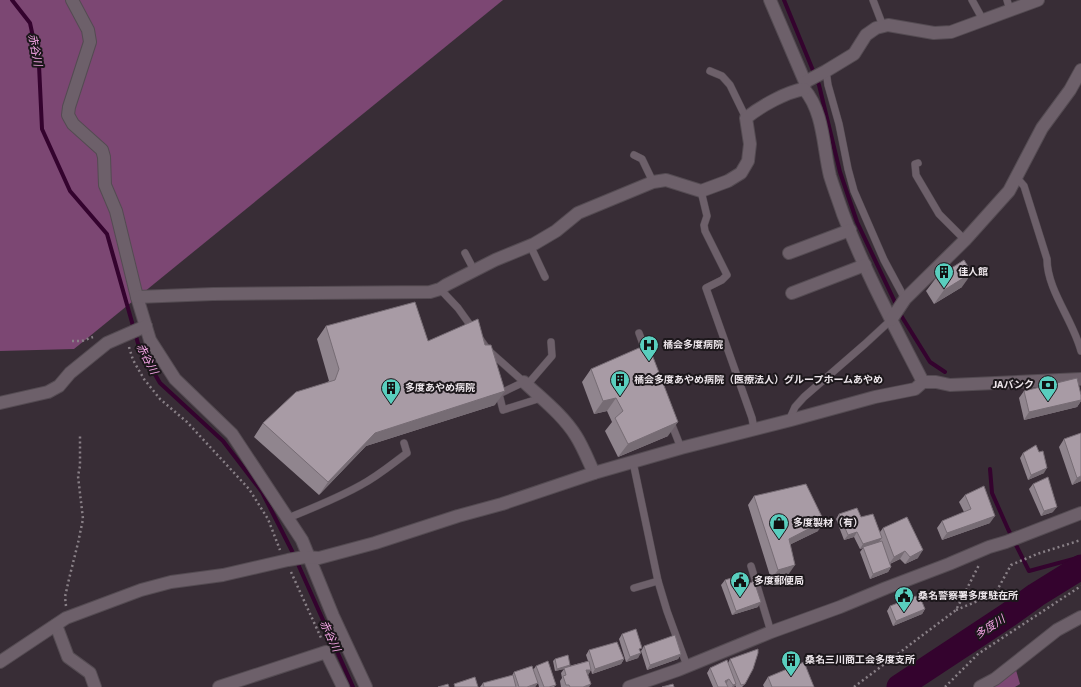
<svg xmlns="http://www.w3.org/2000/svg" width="1081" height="687" font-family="Signika,'Noto Sans JP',sans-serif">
<rect width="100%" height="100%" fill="#382d36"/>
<g fill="#7c4773">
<polygon points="0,0 503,0 74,349 0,351"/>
<polygon points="1016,670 1020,684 1015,687 993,687 999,684"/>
</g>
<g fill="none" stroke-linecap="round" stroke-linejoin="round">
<g stroke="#34032e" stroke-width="4">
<polyline points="12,0 30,23 39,65 42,129 70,191 107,234 139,347 160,383 223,441 262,492 293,553 353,687"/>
<polyline points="784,0 819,85 840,172 857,222 902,317 930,362 945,372"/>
<polyline points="990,469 992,493 1008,529 1029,571 1081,557"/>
</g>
<polyline stroke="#34032e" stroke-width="25" points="899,687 1008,615 1036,595 1081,567"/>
<g stroke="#544b52" stroke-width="8">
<g id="lane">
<polyline points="873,0 883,26"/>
<polyline points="972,0 983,20"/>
<polyline points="1007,0 1010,10"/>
<polyline points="710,71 722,76 730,85 746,118"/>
<polyline points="826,71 828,85 839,124 848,169 854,191 884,260 905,299"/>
<polyline points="634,155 642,159 653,182"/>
<polyline points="918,163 915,164 916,175 939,214 965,240"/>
<path d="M1017,178L1024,186L1047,259C1047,290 1073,320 1081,351"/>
<polyline points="701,191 707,216 704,225 705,231 727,275 722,280 706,288 752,418 754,429"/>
<polyline points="530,245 545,277"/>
<polyline points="465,253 474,270"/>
<polyline points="440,289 458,308 488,350 524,382 499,394 503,410 541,398"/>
<polyline points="639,333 647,355"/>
<polyline points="527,385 552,356 551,342"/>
<polyline points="670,420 681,448"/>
<polyline points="791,420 791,416 795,407 804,397 865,344 891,320"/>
<polyline points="633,462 658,581 667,611 687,666"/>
<path d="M288,518C313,508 338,498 361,485C378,476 392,464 407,453L404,443"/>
<polyline points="751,566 771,632"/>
<polyline points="634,588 658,581"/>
</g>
</g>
<g stroke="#544b52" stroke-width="14">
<g id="street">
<polyline points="72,0 88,30 90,42 69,107 68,115 73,124 102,150 104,157 105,185 116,211 137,297 150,340 175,379 232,434 302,540 333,616 366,687"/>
<path d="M770,0L805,82L804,89C824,112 823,148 830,176C834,189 839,202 843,214C865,272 895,327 923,382"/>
<polyline points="805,82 826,71 854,54 866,35 876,28 888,25 934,33 951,32 1038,0"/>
<polyline points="789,253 850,230"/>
<polyline points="792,293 865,265"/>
<path d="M137,297L213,294L430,292L440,289L446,285L495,260L534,244L556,231L578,213L653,182L666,180L701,191L728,181L741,173L748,161L750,144L746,118C761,106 786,92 804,89"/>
<polyline points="891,320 905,299 965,240 1009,191 1042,128 1070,90 1081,70"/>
<path d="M524,382C542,399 563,415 576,436C583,447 588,460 594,473"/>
<polyline points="0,403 48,392 59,386 70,373 107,343 146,326"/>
<polyline points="56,625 68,657 90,673 95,687"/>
<polyline points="0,662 66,618 141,590 171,582 223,575 288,560 305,557 319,558 375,543 458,516 502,504 594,473 681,448 791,420 875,397 915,389 923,382 936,382 950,385 1081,379"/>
<polyline points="219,687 326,652 343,687"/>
<polyline points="629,687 678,670 771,632 840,607 886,588 949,564 989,547 1006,542 1081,513"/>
<polyline points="980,687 995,679 1057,630 1081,617"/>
</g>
</g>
<g stroke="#898087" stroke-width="2.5" stroke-dasharray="2 3" stroke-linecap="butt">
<polyline points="72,341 82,341 93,337"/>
<polyline points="129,347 133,360 144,379 160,399 187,422 249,489 268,519 280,550"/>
<polyline points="291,572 322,640"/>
<polyline points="66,606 65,597 69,579 78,543 83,519 78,476 80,466 80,436"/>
<polyline points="956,610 995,594 1011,565 1037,554 1081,540"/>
<polyline points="854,687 956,610 979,565"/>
<polyline points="945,687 978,654 1081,586"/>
</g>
<use href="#lane" stroke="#6d606a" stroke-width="7"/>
<use href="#street" stroke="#6d606a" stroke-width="12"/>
</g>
<g fill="#90858e">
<polygon points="936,278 962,287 934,304 926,291"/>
<polygon points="326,326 428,341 495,405 366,446 319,495 254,437 263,423 329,381 317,339"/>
<polygon points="591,369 668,436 618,457 605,431 612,422 607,411 594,414 582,382"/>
<polygon points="1024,391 1081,395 1081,401 1077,407 1024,420 1019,398"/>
<polygon points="1081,433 1081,481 1072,485 1059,447 1064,439"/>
<polygon points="1023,453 1044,473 1028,480 1020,458"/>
<polygon points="1033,484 1053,512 1041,516 1029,489"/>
<polygon points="965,495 990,523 942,540 937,528 942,521 964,512 959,502"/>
<polygon points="754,496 818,531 791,544 788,575 771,579 748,505"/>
<polygon points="839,514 861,517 880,532 883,528 918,558 905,564 900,559 890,564 891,567 888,572 870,579 860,552 863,548 860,549 854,537 844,540 836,519"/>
<polygon points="725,580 748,584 758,607 732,615 721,585"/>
<polygon points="890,606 925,609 922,614 893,626 887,611"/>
<polygon points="622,634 640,651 638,658 626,662 619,639"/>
<polygon points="644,646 681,654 678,659 647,670 641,651"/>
<polygon points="589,650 624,659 621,664 592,674 591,670 588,675 589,687 561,687 560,681 562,678 561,673 564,669 555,671 553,661 555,659 570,665 569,666 588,661 586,655"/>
<polygon points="730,659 745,684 742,687 736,687 735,685 734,687 713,687 707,673 710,668 728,663"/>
<polygon points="536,666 556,685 554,687 539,687 538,683 535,687 480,687 483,683 512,676 514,672 533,670"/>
<polygon points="768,677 814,687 764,687 763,685"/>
</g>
<g fill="#766c74">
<polygon points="972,273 962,287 934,304 944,290"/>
<polygon points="505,391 495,405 366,446 319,495 328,482 375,433"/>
<polygon points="616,398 607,411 594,414 603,401"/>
<polygon points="1081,400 1081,401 1077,407 1024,420 1029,412"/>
<polygon points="678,422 668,436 618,457 628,444"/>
<polygon points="1047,468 1044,473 1028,480 1031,475"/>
<polygon points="1081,476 1081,481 1072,485 1077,478"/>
<polygon points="1057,507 1053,512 1041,516 1044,511"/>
<polygon points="995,516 990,523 942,540 947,533"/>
<polygon points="824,521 818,531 783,548 789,539"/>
<polygon points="857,532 854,537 844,540 848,535"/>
<polygon points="882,538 878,543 860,549 863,544"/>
<polygon points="923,550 918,558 905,564 910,557"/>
<polygon points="905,551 900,559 889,564 894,557"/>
<polygon points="795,565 788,575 771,579 778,570"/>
<polygon points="891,567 888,572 870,579 873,574"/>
<polygon points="761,602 758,607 732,615 736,611"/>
<polygon points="925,609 922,614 893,626 896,621"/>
<polygon points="641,653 638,658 626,662 630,657"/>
<polygon points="681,654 678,659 647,670 650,665"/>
<polygon points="624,659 621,664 592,674 595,669"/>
<polygon points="570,665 569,667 564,668 564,669 555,671 557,669"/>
<polygon points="586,670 591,670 588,675"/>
<polygon points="729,679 726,684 725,681"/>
<polygon points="538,683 535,687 527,687"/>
<polygon points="591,684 589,687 583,687"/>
<polygon points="736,684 734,687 732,687 733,685"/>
</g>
<g fill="#a89ba5" stroke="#766c74">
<polygon points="964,260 972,273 944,290 936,278"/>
<polygon points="415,302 428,341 478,319 485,345 491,345 505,391 375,433 328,482 263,423 296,392 335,380 339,369 326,326"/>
<polygon points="648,344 678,422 628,444 615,418 623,411 616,398 603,401 591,369"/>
<polygon points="1077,378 1081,395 1081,400 1029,412 1024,391"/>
<polygon points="1081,433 1081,476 1077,478 1064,439"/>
<polygon points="1036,445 1039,452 1043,451 1047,468 1031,475 1023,453"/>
<polygon points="1048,477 1057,507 1044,511 1033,484"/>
<polygon points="806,484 824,521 789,539 795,565 778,570 754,496"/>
<polygon points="984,486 995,516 947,533 942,521 971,509 965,495"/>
<polygon points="857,508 861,517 873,514 882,538 863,544 857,532 848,535 839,514"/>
<polygon points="907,517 923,550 910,557 905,551 894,557 883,528"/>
<polygon points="882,541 891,567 873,574 863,547"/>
<polygon points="744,574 748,584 754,581 761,602 736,611 725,580"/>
<polygon points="919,595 925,609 896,621 890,606"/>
<polygon points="636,629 642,648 639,649 641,653 630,657 622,634"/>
<polygon points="675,635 681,654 650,665 644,646"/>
<polygon points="617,642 624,659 595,669 589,650"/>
<polygon points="758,649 758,653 753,669 745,684 741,685 730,659"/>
<polygon points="568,655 570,665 557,669 555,659"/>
<polygon points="727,660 736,684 733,685 729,679 725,681 728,687 718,687 710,668"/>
<polygon points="548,661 556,685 549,687 544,687 536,666"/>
<polygon points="589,661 591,670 586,670 591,684 583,687 570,687 569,685 566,685 563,676 566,675 564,668"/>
<polygon points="804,662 814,687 772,687 768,677"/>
<polygon points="532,666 538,683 527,687 519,687 514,672"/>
<polygon points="513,675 516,687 484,687 483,683"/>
<polygon points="475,677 478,687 455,687 454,684"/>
<polygon points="448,684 449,687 438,687"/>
<polygon points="673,684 674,687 662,687"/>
</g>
<defs>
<g id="building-pin" transform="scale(1)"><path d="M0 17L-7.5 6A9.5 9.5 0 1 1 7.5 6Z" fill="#59cebe" stroke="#1c171b"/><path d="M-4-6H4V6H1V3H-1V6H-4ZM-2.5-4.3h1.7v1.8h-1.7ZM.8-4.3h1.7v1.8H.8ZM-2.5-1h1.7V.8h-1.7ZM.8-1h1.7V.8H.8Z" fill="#111"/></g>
<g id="hospital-pin" transform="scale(1)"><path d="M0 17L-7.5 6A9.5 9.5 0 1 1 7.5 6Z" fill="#59cebe" stroke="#1c171b"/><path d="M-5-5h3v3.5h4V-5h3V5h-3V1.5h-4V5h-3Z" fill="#111"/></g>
<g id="bank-pin" transform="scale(1)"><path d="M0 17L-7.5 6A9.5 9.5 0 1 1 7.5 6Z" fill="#59cebe" stroke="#1c171b"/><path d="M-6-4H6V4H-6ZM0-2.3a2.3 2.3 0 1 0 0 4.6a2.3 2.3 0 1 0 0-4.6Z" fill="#111"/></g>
<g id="shop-pin" transform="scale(1)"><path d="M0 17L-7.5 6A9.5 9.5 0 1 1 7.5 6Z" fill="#59cebe" stroke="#1c171b"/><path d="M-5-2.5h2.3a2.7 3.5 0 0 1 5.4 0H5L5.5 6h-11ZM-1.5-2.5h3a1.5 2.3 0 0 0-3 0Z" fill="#111"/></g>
<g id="civic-pin" transform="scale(1)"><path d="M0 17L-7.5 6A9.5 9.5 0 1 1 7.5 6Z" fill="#59cebe" stroke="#1c171b"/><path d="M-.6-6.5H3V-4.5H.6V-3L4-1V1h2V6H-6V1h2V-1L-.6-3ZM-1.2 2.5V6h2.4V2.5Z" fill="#111"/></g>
</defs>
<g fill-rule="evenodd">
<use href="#building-pin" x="944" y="272"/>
<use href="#hospital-pin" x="649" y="345"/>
<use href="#building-pin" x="620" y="380"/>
<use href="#bank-pin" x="1048" y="385"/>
<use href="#building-pin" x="391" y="388"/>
<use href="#shop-pin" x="779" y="523"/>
<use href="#civic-pin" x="740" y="581"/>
<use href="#civic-pin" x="904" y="596"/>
<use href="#building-pin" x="791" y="660"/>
</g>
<g text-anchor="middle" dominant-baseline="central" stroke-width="4" stroke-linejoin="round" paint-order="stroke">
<g font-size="10" font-weight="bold" fill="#ece5ea" stroke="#1c171b" text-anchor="start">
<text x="958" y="272">佳人館</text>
<text x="663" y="345">橘会多度病院</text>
<text x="634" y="380">橘会多度あやめ病院（医療法人）グループホームあやめ</text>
<text x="1034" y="385" text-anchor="end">JAバンク</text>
<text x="405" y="388">多度あやめ病院</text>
<text x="793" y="523">多度製材（有）</text>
<text x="754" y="581">多度郵便局</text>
<text x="918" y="596">桑名警察署多度駐在所</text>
<text x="805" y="660">桑名三川商工会多度支所</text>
</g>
<g font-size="11" font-style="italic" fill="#f5a5e6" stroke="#1c171b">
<text transform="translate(35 50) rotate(79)">赤谷川</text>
<text transform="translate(147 359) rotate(62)">赤谷川</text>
<text transform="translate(990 627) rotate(-33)">多度川</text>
<text transform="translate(330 636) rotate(65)">赤谷川</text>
</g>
</g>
</svg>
